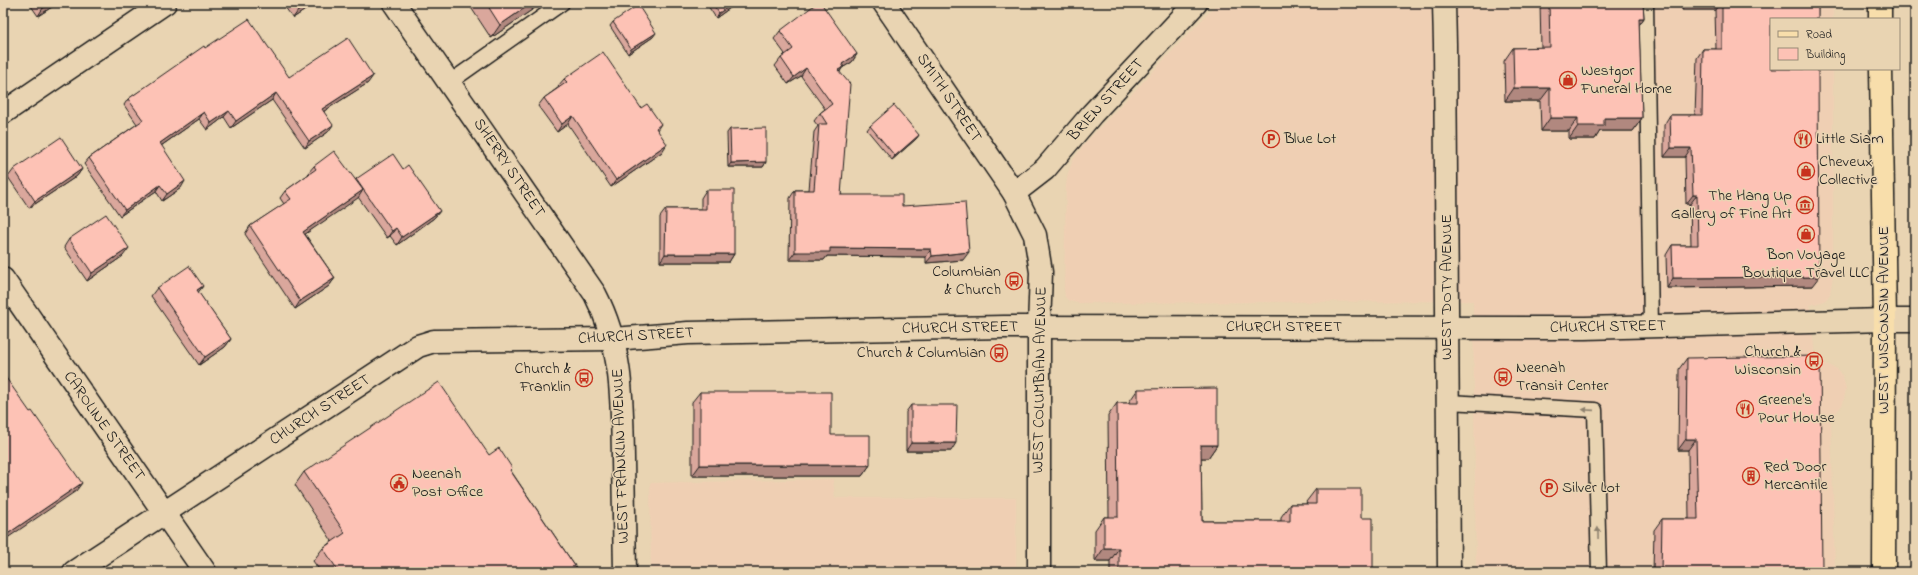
<svg xmlns="http://www.w3.org/2000/svg" width="1918" height="575" font-family="'Indie Flower',sans-serif">
<rect width="100%" height="100%" fill="#e9d4b2"/>
<filter id="ink" filterUnits="userSpaceOnUse"><feTurbulence type="fractalNoise" baseFrequency=".025" numOctaves="2"/><feDisplacementMap in="SourceGraphic" scale="8" xChannelSelector="R" yChannelSelector="G"/><feConvolveMatrix kernelMatrix="1 2 1 2 8 2 1 2 1" color-interpolation-filters="sRGB"/></filter>
<g filter="url(#ink)">
<g fill="#efcfb3">
<polygon points="1218,3 1833,3 1833,19 1771,19 1771,69 1833,69 1833,276 1830,294 1825,301 1810,305 1815,358 1837,369 1843,377 1846,389 1843,404 1831,419 1835,572 1476,572 1473,301 1077,303 1069,301 1065,297 1064,288 1066,185 1068,173 1073,160 1086,142"/>
<polygon points="833,479 835,498 1016,498 1016,572 651,572 650,483"/>
</g>
<g fill="none" stroke-linecap="round" stroke-linejoin="round">
<g stroke="#1c1c1c" stroke-width="17">
<g id="service">
<polyline points="1646,3 1651,327"/>
<polyline points="450,82 562,3"/>
<polyline points="1448,402 1595,410 1599,572"/>
</g>
</g>
<g stroke="#1c1c1c" stroke-width="25">
<g id="minor">
<path d="M394,3L595,294C623,348 622,400 623,459C624,497 624,534 625,572"/>
<polyline points="1444,3 1445,44 1449,572"/>
<polyline points="3,113 165,3"/>
<polyline points="1014,193 1045,169 1092,114 1196,3"/>
<polyline points="3,279 205,572"/>
<polyline points="1885,320 1915,320"/>
</g>
</g>
<g stroke="#1c1c1c" stroke-width="25">
<polyline id="tertiary" points="74,572 418,346 434,341 614,339 688,333 1004,327 1585,328 1885,320"/>
</g>
<g stroke="#1c1c1c" stroke-width="25">
<polyline id="secondary" points="884,3 1014,193 1035,235 1041,272 1039,327 1039,572"/>
</g>
<g stroke="#1c1c1c" stroke-width="25">
<g id="primary">
<polyline points="1880,3 1880,19"/>
<polyline points="1881,69 1885,320 1884,572"/>
</g>
</g>
<use href="#service" stroke="#e9d4b2" stroke-width="14"/>
<use href="#minor" stroke="#e9d4b2" stroke-width="22"/>
<use href="#tertiary" stroke="#e9d4b2" stroke-width="22"/>
<use href="#secondary" stroke="#e9d4b2" stroke-width="22"/>
<use href="#primary" stroke="#f8deab" stroke-width="22"/>
</g>
<g fill="#daa79c" stroke="#1c1c1c">
<polygon points="29,3 58,3 38,16"/>
<polygon points="282,3 316,3 293,18"/>
<polygon points="468,3 542,3 491,38"/>
<polygon points="706,3 737,3 716,18"/>
<polygon points="1540,3 1643,3 1644,18 1639,25 1642,118 1633,131 1600,131 1595,139 1569,139 1569,131 1541,131 1540,101 1505,101 1504,61 1513,48 1541,48"/>
<polygon points="1682,3 1818,3 1812,286 1667,288 1666,255 1672,245 1691,245 1690,204 1686,204 1685,157 1664,157 1664,125 1670,115 1695,115 1697,58 1703,49 1716,49 1715,10 1682,10"/>
<polygon points="613,22 653,37 628,54 610,26"/>
<polygon points="780,31 857,54 852,62 842,68 840,72 841,195 902,206 963,260 926,263 926,257 827,256 824,260 789,260 790,198 795,190 809,190 814,132 818,126 814,121 820,113 825,109 801,76 788,84 775,66 781,58 785,54 774,39"/>
<polygon points="205,48 289,77 368,83 324,111 328,132 305,148 272,100 231,128 224,117 207,130 199,119 161,146 181,188 162,201 156,191 120,216 84,164 89,158 137,124 124,105 128,99"/>
<polygon points="564,79 641,108 661,124 657,130 662,152 611,187 568,124 557,132 538,106 544,98 559,87 558,86"/>
<polygon points="870,126 919,135 916,139 892,160 867,130"/>
<polygon points="730,129 766,162 763,167 728,167 727,133"/>
<polygon points="314,166 356,180 356,179 403,169 440,211 434,218 397,245 390,236 387,238 358,197 305,234 335,278 329,286 295,309 245,234 250,226 284,204 280,198 285,191 309,174 308,173"/>
<polygon points="14,169 82,169 77,176 29,208 8,177"/>
<polygon points="706,190 734,254 729,262 660,262 660,217 666,209 701,209 701,198"/>
<polygon points="69,239 123,256 87,281 64,247"/>
<polygon points="203,286 198,292 231,339 225,347 199,365 151,296 157,288"/>
<polygon points="1687,358 1822,572 1653,572 1654,530 1662,519 1689,519 1688,450 1678,450 1679,369"/>
<polygon points="1138,389 1217,445 1208,458 1201,458 1202,521 1281,521 1281,517 1290,504 1307,504 1306,502 1316,489 1361,518 1373,572 1110,572 1110,561 1095,561 1095,530 1104,517 1109,517 1108,416 1117,403 1129,403 1129,402"/>
<polygon points="700,392 831,435 870,465 862,476 692,476 692,402"/>
<polygon points="911,405 951,451 906,451 906,412"/>
<polygon points="511,471 579,572 321,572 313,561 323,548 332,541 295,485 304,472"/>
</g>
<g fill="#b1887f" stroke="#1c1c1c">
<polygon points="52,3 58,3 38,16 43,8"/>
<polygon points="310,3 316,3 293,18 298,11"/>
<polygon points="532,3 542,3 491,38 500,25"/>
<polygon points="734,3 737,3 716,18 719,13"/>
<polygon points="1686,3 1720,3 1715,10 1682,10"/>
<polygon points="1639,18 1644,18 1635,31"/>
<polygon points="656,33 653,37 628,54 631,49"/>
<polygon points="857,54 852,62 842,68 838,74 833,78 842,64"/>
<polygon points="806,68 801,76 788,84 794,77"/>
<polygon points="373,76 368,83 318,115 322,109"/>
<polygon points="1514,88 1550,88 1540,101 1505,101"/>
<polygon points="276,93 272,100 231,128 236,121"/>
<polygon points="229,111 224,117 207,130 211,123"/>
<polygon points="204,112 199,119 155,150 160,143"/>
<polygon points="573,116 568,124 557,132 562,124"/>
<polygon points="1550,118 1578,118 1569,131 1541,131"/>
<polygon points="1604,118 1642,118 1633,131 1600,131 1595,139 1569,139 1578,126"/>
<polygon points="333,125 328,132 305,148 309,141"/>
<polygon points="919,135 916,139 892,160 895,156"/>
<polygon points="667,144 662,152 611,187 616,180"/>
<polygon points="1671,148 1691,148 1685,157 1664,157"/>
<polygon points="766,162 763,167 728,167 731,163"/>
<polygon points="82,169 77,176 29,208 35,201"/>
<polygon points="185,181 181,188 162,201 167,194"/>
<polygon points="160,185 156,191 120,216 125,210"/>
<polygon points="363,190 358,198 298,239 303,232"/>
<polygon points="1693,195 1697,195 1690,204 1686,204"/>
<polygon points="440,211 434,218 397,245 402,237"/>
<polygon points="396,228 390,236 387,238 392,231"/>
<polygon points="129,248 123,256 87,281 92,273"/>
<polygon points="830,248 931,249 926,257 827,256 824,260 789,260 795,252"/>
<polygon points="969,252 963,260 926,263 932,256"/>
<polygon points="665,254 734,254 729,262 660,262"/>
<polygon points="1819,277 1812,286 1667,288 1673,278"/>
<polygon points="335,278 329,286 295,309 300,301"/>
<polygon points="203,286 197,294 197,290"/>
<polygon points="231,339 225,347 199,365 205,357"/>
<polygon points="1686,439 1696,439 1688,450 1678,450"/>
<polygon points="911,443 956,443 951,451 906,451"/>
<polygon points="1201,445 1217,445 1208,458 1192,458"/>
<polygon points="700,465 870,465 862,476 692,476"/>
<polygon points="82,483 76,491 3,541 3,537"/>
<polygon points="1104,548 1119,548 1110,561 1095,561"/>
</g>
<g fill="#fdc2b5" stroke="#1c1c1c">
<polygon points="40,3 52,3 43,8"/>
<polygon points="293,3 310,3 298,11"/>
<polygon points="486,3 532,3 500,25"/>
<polygon points="712,3 734,3 719,13"/>
<polygon points="817,3 821,3 857,54 842,64 844,67 838,70 850,84 841,195 902,195 902,206 965,202 969,252 932,256 931,249 830,248 830,252 795,252 795,190 814,190 819,124 827,124 820,113 832,104 806,68 794,77 781,58 793,49 780,31"/>
<polygon points="1549,3 1643,3 1644,18 1639,18 1642,118 1604,118 1604,126 1578,126 1578,118 1550,118 1550,88 1514,88 1513,48 1550,47"/>
<polygon points="1722,3 1818,3 1818,19 1771,19 1771,69 1818,69 1819,277 1673,278 1672,245 1698,245 1697,195 1693,195 1691,148 1671,148 1670,115 1702,115 1703,49 1722,49"/>
<polygon points="638,5 656,33 631,49 613,22"/>
<polygon points="249,19 289,77 348,38 373,76 322,109 333,125 309,141 276,93 236,121 229,111 211,123 204,112 160,143 185,181 167,194 160,185 125,210 89,158 143,120 128,99 204,46 205,48"/>
<polygon points="603,52 641,108 647,104 661,124 656,128 667,144 616,180 573,116 562,124 544,98 567,82 564,79"/>
<polygon points="894,105 919,135 895,156 870,126"/>
<polygon points="766,128 766,162 731,163 730,129"/>
<polygon points="61,137 82,169 35,201 14,169"/>
<polygon points="334,151 363,190 303,232 335,278 300,301 250,226 291,199 285,191 316,169 314,166"/>
<polygon points="393,154 403,169 408,165 440,211 402,237 396,228 392,231 356,179"/>
<polygon points="706,190 734,190 734,254 665,254 666,209 706,209"/>
<polygon points="106,214 129,248 92,273 69,239"/>
<polygon points="189,266 203,286 197,290 231,339 205,357 157,288"/>
<polygon points="1820,356 1822,572 1661,572 1662,519 1698,519 1696,439 1686,439 1687,358"/>
<polygon points="3,375 4,375 30,412 32,411 82,483 3,537 3,450 4,449 3,448 3,431 5,430 3,427"/>
<polygon points="439,382 489,455 499,448 512,468 510,470 579,572 339,572 323,548 345,533 304,472"/>
<polygon points="1217,388 1217,445 1201,445 1202,521 1290,521 1290,504 1316,504 1316,489 1361,489 1361,518 1373,518 1373,572 1119,572 1119,548 1104,548 1104,517 1118,517 1117,403 1138,403 1138,389"/>
<polygon points="700,392 831,392 831,435 870,435 870,465 700,465"/>
<polygon points="911,405 957,405 956,443 911,443"/>
</g>
<defs><path id="oneway-solid" d="M-6-.8H1V-3.2L6.5 0L1 3.2V.8H-6Z"/></defs>
<g fill="#8d816e">
<use href="#oneway-solid" transform="translate(1588 410) rotate(-176)"/>
<use href="#oneway-solid" transform="translate(1598 533) rotate(-91)"/>
</g>
</g>
<defs>
<g id="shop-ring" transform="scale(0.9)"><circle r="9.5" fill="#e9d4b2" stroke="#c8321e" stroke-width="1.5"/><path d="M-5-2.5h2.3a2.7 3.5 0 0 1 5.4 0H5L5.5 6h-11ZM-1.5-2.5h3a1.5 2.3 0 0 0-3 0Z" fill="#c8321e"/></g>
<g id="parking-ring" transform="scale(0.9)"><circle r="9.5" fill="#e9d4b2" stroke="#c8321e" stroke-width="1.5"/><path d="M-3.5-5.5H1a3.5 3.5 0 0 1 0 7H-1V5.5H-3.5ZM-1-3.4V-.6H.8a1.4 1.4 0 0 0 0-2.8Z" fill="#c8321e"/></g>
<g id="restaurant-ring" transform="scale(0.9)"><circle r="9.5" fill="#e9d4b2" stroke="#c8321e" stroke-width="1.5"/><path d="M-5-6h1v4h1v-4h1v4h1v-4h1v5L-1.5 .5V6h-2V.5L-5-1ZM5-6V6H3V1.5H1.5Q1.5-4 5-6Z" fill="#c8321e"/></g>
<g id="museum-ring" transform="scale(0.9)"><circle r="9.5" fill="#e9d4b2" stroke="#c8321e" stroke-width="1.5"/><path d="M0-6L6-3V-2H-6V-3ZM-5-1h2V3h-2ZM-1-1h2V3h-2ZM3-1h2V3H3ZM-6 4H6V6H-6Z" fill="#c8321e"/></g>
<g id="bus-ring" transform="scale(0.9)"><circle r="9.5" fill="#e9d4b2" stroke="#c8321e" stroke-width="1.5"/><path d="M-5-6H5V4H4V6H2V4H-2V6H-4V4H-5ZM-3.5-4V0h7V-4ZM-3.5 1.2v1.5H-2V1.2ZM2 1.2v1.5H3.5V1.2Z" fill="#c8321e"/></g>
<g id="building-ring" transform="scale(0.9)"><circle r="9.5" fill="#e9d4b2" stroke="#c8321e" stroke-width="1.5"/><path d="M-4-6H4V6H1V3H-1V6H-4ZM-2.5-4.3h1.7v1.8h-1.7ZM.8-4.3h1.7v1.8H.8ZM-2.5-1h1.7V.8h-1.7ZM.8-1h1.7V.8H.8Z" fill="#c8321e"/></g>
<g id="civic-ring" transform="scale(0.9)"><circle r="9.5" fill="#e9d4b2" stroke="#c8321e" stroke-width="1.5"/><path d="M-.6-6.5H3V-4.5H.6V-3L4-1V1h2V6H-6V1h2V-1L-.6-3ZM-1.2 2.5V6h2.4V2.5Z" fill="#c8321e"/></g>
</defs>
<g fill-rule="evenodd">
<use href="#shop-ring" x="1568" y="80"/>
<use href="#parking-ring" x="1271" y="139"/>
<use href="#restaurant-ring" x="1803" y="139"/>
<use href="#shop-ring" x="1806" y="171"/>
<use href="#museum-ring" x="1805" y="205"/>
<use href="#shop-ring" x="1806" y="234"/>
<use href="#bus-ring" x="1014" y="281"/>
<use href="#bus-ring" x="999" y="353"/>
<use href="#bus-ring" x="1814" y="361"/>
<use href="#bus-ring" x="1503" y="377"/>
<use href="#bus-ring" x="584" y="378"/>
<use href="#restaurant-ring" x="1745" y="409"/>
<use href="#building-ring" x="1751" y="476"/>
<use href="#civic-ring" x="399" y="483"/>
<use href="#parking-ring" x="1549" y="488"/>
</g>
<g text-anchor="middle" dominant-baseline="central" stroke-width="3" stroke-linejoin="round" paint-order="stroke">
<g font-size="16" fill="#1c1c1c" stroke="#e9d4b2" text-anchor="start">
<text x="1581" y="71">Westgor<tspan x="1581" dy="18">Funeral Home</tspan></text>
<text x="1284" y="139">Blue Lot</text>
<text x="1816" y="139">Little Siam</text>
<text x="1819" y="162">Cheveux<tspan x="1819" dy="18">Collective</tspan></text>
<text x="1792" y="196" text-anchor="end">The Hang Up<tspan x="1792" dy="18">Gallery of Fine Art</tspan></text>
<text x="1806" y="255" text-anchor="middle">Bon Voyage<tspan x="1806" dy="18">Boutique Travel LLC</tspan></text>
<text x="1001" y="272" text-anchor="end">Columbian<tspan x="1001" dy="18">&amp; Church</tspan></text>
<text x="1801" y="352" text-anchor="end">Church &amp;<tspan x="1801" dy="18">Wisconsin</tspan></text>
<text x="986" y="353" text-anchor="end">Church &amp; Columbian</text>
<text x="1516" y="368">Neenah<tspan x="1516" dy="18">Transit Center</tspan></text>
<text x="571" y="369" text-anchor="end">Church &amp;<tspan x="571" dy="18">Franklin</tspan></text>
<text x="1758" y="400">Greene's<tspan x="1758" dy="18">Pour House</tspan></text>
<text x="1764" y="467">Red Door<tspan x="1764" dy="18">Mercantile</tspan></text>
<text x="412" y="474">Neenah<tspan x="412" dy="18">Post Office</tspan></text>
<text x="1562" y="488">Silver Lot</text>
</g>
<g font-size="16" fill="#1c1c1c" stroke="#e9d4b2">
<text transform="translate(949 98) rotate(56)">SMITH STREET</text>
<text transform="translate(1106 100) rotate(-48)">BRIEN STREET</text>
<text transform="translate(509 168) rotate(56)">SHERRY STREET</text>
<text transform="translate(1447 287) rotate(-90)">WEST DOTY AVENUE</text>
<text transform="translate(1884 320) rotate(-90)">WEST WISCONSIN AVENUE</text>
<text x="1284" y="327">CHURCH STREET</text>
<text transform="translate(1608 327) rotate(-1)">CHURCH STREET</text>
<text transform="translate(960 328) rotate(-1)">CHURCH STREET</text>
<text transform="translate(636 336) rotate(-3)">CHURCH STREET</text>
<text transform="translate(1040 380) rotate(-89)">WEST COLUMBIAN AVENUE</text>
<text transform="translate(320 410) rotate(-33)">CHURCH STREET</text>
<text transform="translate(104 426) rotate(55)">CAROLINE STREET</text>
<text transform="translate(621 456) rotate(-92)">WEST FRANKLIN AVENUE</text>
</g>
</g>
<rect width="1918" height="575" fill="none" stroke="#e9d4b2" stroke-width="16"/>
<rect x="8" y="8" width="1902" height="559" fill="none" stroke="#1c1c1c" stroke-width="1.5" filter="url(#ink)"/>
<rect x="1770" y="18" width="130" height="52" fill="#e9d4b2" stroke="#978a76"/>
<rect x="1778" y="31" width="20" height="6" fill="#f8deab" stroke="#978a76"/>
<text x="1806" y="38" font-size="12" fill="#1c1c1c">Road</text>
<rect x="1778" y="48" width="20" height="12" fill="#fdc2b5" stroke="#978a76"/>
<text x="1806" y="58" font-size="12" fill="#1c1c1c">Building</text>
</svg>
